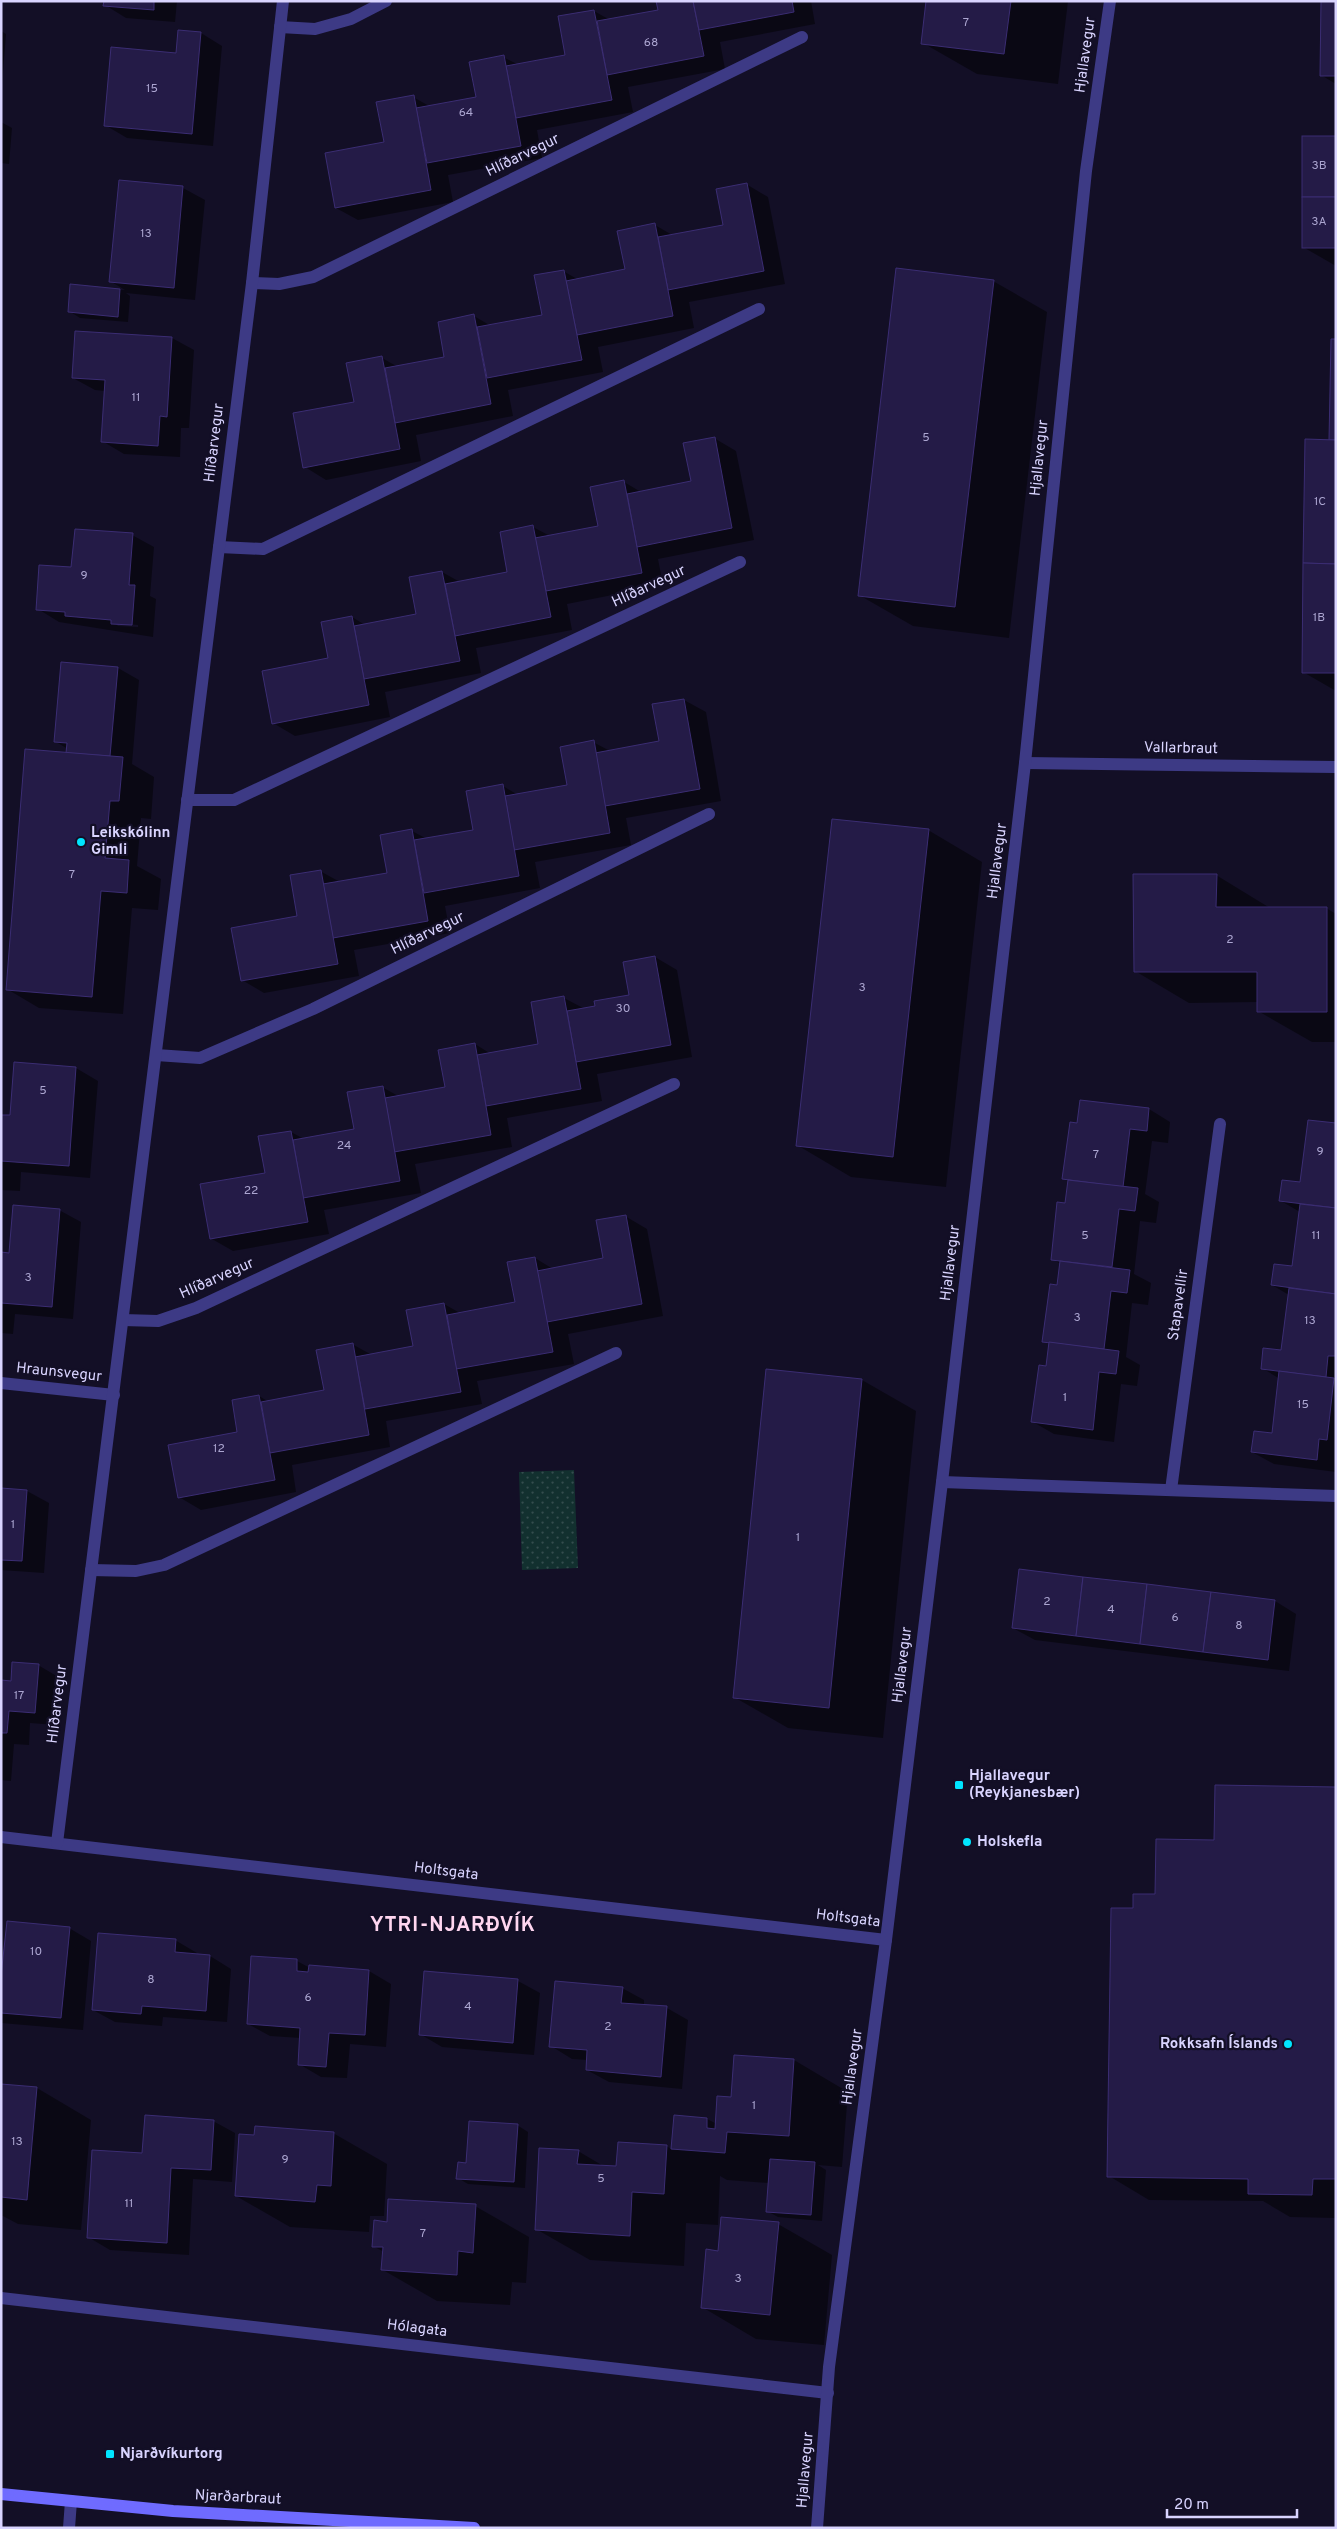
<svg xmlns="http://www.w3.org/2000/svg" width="1337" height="2529" font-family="Overpass,sans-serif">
<defs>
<pattern id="park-dots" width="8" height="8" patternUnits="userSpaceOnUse" patternTransform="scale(1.25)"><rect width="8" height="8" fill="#12302f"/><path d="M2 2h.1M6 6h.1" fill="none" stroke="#344d4e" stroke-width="1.8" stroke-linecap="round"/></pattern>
</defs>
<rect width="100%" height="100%" fill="#130f26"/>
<polygon fill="url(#park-dots)" points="574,1470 578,1568 522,1570 519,1472"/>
<g fill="#0007" fill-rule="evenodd">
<polygon points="105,1 177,1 175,22 126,18 105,5"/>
<polygon points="657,1 811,1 815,24 720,42 725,69 628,87 633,112 537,130 542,158 448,175 453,202 358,220 336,208 385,143 413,97 431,107 478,98 503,57 519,65 567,56 559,17 594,11 610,20 659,11"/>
<polygon points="928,1 1068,1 1058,84 977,74 923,43"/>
<polygon points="1336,1 1336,84 1321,75"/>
<polygon points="1,31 6,34 1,98"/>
<polygon points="201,33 222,46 213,146 127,138 105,125"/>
<polygon points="1,122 12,128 9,164 1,163"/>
<polygon points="1336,137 1336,266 1303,247"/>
<polygon points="120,182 183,188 205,200 195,300 126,293 130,296 128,322 80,318 69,311 71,286 125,290 110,281"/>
<polygon points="746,184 768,197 785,284 689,302 694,328 598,347 603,372 508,390 513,416 416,435 421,461 326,480 305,467 355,403 382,358 398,367 446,358 474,316 491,326 543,316 563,271 579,280 627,270 655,225 674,236 725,226"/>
<polygon points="993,281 1047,312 1009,638 913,626 859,595"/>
<polygon points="172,338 194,350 189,428 181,428 180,457 124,454 102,441 105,391 95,390 73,378"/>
<polygon points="1336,341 1336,691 1303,672 1330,441"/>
<polygon points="714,438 736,451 754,540 658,559 663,585 567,604 572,630 476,648 481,673 385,692 390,717 295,736 273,723 329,659 352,617 365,625 417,615 442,572 460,582 509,573 533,527 550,536 600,527 624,482 641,492 692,482"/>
<path d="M132,535L154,547L150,596L156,599L153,637L59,622L38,609L72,569ZM115,623L138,625V627L118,626Z"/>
<polygon points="118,668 139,680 132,764 154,777 151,819 141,818 137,866 161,879 158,910 132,908 123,1014 39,1008 7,989 67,754 68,749 56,742"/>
<polygon points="684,700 706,712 721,801 626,818 631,845 535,862 540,888 445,906 450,933 354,950 359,976 264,993 242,980 299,918 320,871 340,882 388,874 412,831 427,839 474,831 503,786 518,795 568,786 593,742 610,751 660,742"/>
<polygon points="928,830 982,862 946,1187 851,1177 797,1145"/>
<polygon points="1216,875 1270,908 1326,908 1336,914 1336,1042 1312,1042 1258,1011 1258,1002 1189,1003 1135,971"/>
<polygon points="655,957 677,970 692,1057 597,1074 602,1101 507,1118 512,1147 415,1164 421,1193 324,1210 329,1234 233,1251 212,1239 266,1174 291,1132 304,1139 355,1130 382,1087 400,1097 447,1088 475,1044 491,1054 539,1045 564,998 585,1009 631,996"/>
<polygon points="15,1064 76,1068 98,1081 90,1178 21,1172 20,1191 1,1190 1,1116 11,1117"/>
<polygon points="1149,1109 1170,1122 1168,1143 1152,1141 1145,1194 1159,1202 1156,1223 1140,1221 1134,1274 1151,1283 1148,1305 1132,1303 1126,1357 1140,1365 1137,1386 1121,1384 1114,1442 1054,1434 1033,1422 1047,1367 1050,1345 1044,1341 1058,1286 1061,1264 1052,1259 1066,1204 1069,1182 1064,1179 1078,1124"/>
<polygon points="1336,1125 1336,1472 1274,1464 1252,1452 1273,1434 1280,1379 1262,1368 1282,1352 1289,1295 1272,1285 1293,1267 1300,1212 1281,1201 1302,1183"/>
<polygon points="59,1210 81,1222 73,1319 15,1314 13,1334 1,1333 1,1253 10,1254"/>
<polygon points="625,1216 647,1229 663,1316 568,1334 574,1364 477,1381 482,1404 386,1421 390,1447 292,1465 296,1492 201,1510 179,1497 239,1433 233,1401 259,1396 269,1402 326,1391 352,1344 372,1355 414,1347 444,1304 460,1313 516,1303 535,1258 553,1269 605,1259"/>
<polygon points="767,1370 862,1380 916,1411 883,1738 788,1728 734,1697"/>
<polygon points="1,1489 27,1491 49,1503 44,1573 1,1570"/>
<polygon points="1275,1601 1296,1614 1289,1671 1035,1640 1013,1628"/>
<polygon points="38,1665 60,1678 56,1725 30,1723 29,1745 14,1744 11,1781 1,1780 1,1681 12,1682"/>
<polygon points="1336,1788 1336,2218 1290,2217 1263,2201 1149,2200 1109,2176 1134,1910 1156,1895 1216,1842"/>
<polygon points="69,1928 91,1941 83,2030 1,2023 1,1978"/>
<polygon points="175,1940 197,1953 197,1955 210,1956 231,1969 227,2022 163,2017 162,2026 115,2022 93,2010"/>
<polygon points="297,1961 310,1968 369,1971 391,1984 386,2047 350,2044 347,2078 321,2077 299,2064 301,2038 270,2036 248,2024"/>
<polygon points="425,1973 518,1981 540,1993 534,2055 442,2047 420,2034"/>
<polygon points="622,1988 644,2000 644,2006 667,2008 688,2020 682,2089 609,2082 587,2070 588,2060 572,2059 551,2046"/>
<polygon points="735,2056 794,2060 848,2092 842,2167 818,2165 826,2170 822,2221 778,2217 767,2211 769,2183 727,2180 720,2176 718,2225 686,2223 684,2266 590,2260 536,2229 578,2151 605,2167 618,2167 666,2146 673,2150 675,2117 707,2119 717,2124 732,2098"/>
<polygon points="1,2086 37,2088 91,2120 81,2230 18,2224 1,2215"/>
<polygon points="213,2121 235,2133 232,2182 193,2179 189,2255 110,2250 88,2237 143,2154"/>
<polygon points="517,2125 528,2132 525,2188 468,2184 458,2178 467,2164"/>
<polygon points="333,2133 387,2164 384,2216 370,2216 369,2232 290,2227 236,2196 255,2137"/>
<polygon points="475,2206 529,2237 526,2283 512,2282 510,2305 437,2301 383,2270 384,2252 373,2246 389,2223"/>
<polygon points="778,2224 832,2255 824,2345 756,2339 702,2307"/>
</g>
<g fill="#241b47" stroke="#3b2d73">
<polygon points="104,1 154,1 154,10 103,6"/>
<polygon points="656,1 693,1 704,56 607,75 597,21 658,10"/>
<polygon points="693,1 792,1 794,12 699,30"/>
<polygon points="926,1 1011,1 1004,54 921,44"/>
<polygon points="1321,1 1336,1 1336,76 1320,76"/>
<polygon points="594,10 612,100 516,118 506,66 565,55 558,16"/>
<polygon points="178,30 201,32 192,134 104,126 111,47 176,53"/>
<polygon points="504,55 521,146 427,163 416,108 476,97 469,62"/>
<polygon points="414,95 431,190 335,208 325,153 384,142 376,102"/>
<rect x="1302" y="136" width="34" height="61"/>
<polygon points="119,180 183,186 174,288 109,282"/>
<polygon points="747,183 764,271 668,290 658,237 723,225 716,189"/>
<rect x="1302" y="197" width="34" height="51"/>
<polygon points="655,223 673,316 577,335 566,281 625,269 617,231"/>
<polygon points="896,268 994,280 955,607 858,596"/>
<polygon points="564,270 582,360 487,378 477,327 542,315 534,275"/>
<polygon points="70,284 120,289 118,317 68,312"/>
<polygon points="474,314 491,404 395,423 385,368 444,357 438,322"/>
<polygon points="75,331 172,337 167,417 160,416 158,446 101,442 105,380 72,378"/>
<polygon points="1331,339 1336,339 1336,440 1329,440"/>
<polygon points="382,356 400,449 303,468 293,413 354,402 346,363"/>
<polygon points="715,437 732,528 637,547 627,494 691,481 683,443"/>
<polygon points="1305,439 1336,440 1336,564 1303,563"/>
<polygon points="624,480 642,573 546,591 535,538 598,526 590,487"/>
<polygon points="533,525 551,617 455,636 445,584 507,572 500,532"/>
<polygon points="75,529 133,533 129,585 135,585 132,625 111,624 111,620 65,616 65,612 36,610 39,565 71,567"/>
<polygon points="1303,563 1336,564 1336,673 1302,673"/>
<polygon points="442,571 460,661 364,679 354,626 416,614 409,577"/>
<polygon points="352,616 369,705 272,724 262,671 328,658 321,622"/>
<polygon points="61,662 118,667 110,756 66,753 67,743 54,742"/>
<polygon points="684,699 700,789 605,806 595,753 659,741 652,704"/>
<polygon points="594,740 610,833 514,850 505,796 567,785 560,747"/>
<polygon points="25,749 123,757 119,801 110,801 105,858 129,860 127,893 101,891 92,997 6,990"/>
<polygon points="503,784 519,876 424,893 414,840 473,830 466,791"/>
<polygon points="832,819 929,829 893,1157 796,1146"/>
<polygon points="412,829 428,921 333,938 323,884 387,873 380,835"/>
<polygon points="321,870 338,964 241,981 231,928 297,916 290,875"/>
<polygon points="1133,874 1217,874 1216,907 1327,907 1327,1012 1257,1012 1257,972 1134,972"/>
<polygon points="655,956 671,1045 576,1062 567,1011 595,1006 594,1001 629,995 623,962"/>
<polygon points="564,996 581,1089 486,1106 477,1055 538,1044 531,1002"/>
<polygon points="475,1043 491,1135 394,1152 385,1098 445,1087 438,1050"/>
<polygon points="14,1062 76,1067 69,1166 1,1161 1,1115 10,1115"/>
<polygon points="383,1086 400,1181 303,1198 293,1140 354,1129 347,1092"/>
<polygon points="1080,1100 1149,1108 1147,1131 1130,1129 1123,1187 1062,1179 1070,1122 1077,1123"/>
<polygon points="1308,1120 1336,1123 1336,1208 1279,1201 1282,1180 1300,1182"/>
<polygon points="291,1131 308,1222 210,1239 200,1184 265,1173 258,1136"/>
<polygon points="1068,1180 1138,1188 1135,1211 1119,1209 1112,1267 1051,1260 1057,1202 1065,1203"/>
<polygon points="1300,1204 1336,1208 1336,1294 1271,1285 1274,1264 1292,1266"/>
<polygon points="13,1205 60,1209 52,1307 1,1303 1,1252 9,1253"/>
<polygon points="626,1215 642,1304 547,1322 537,1271 603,1258 596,1220"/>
<polygon points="535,1257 553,1352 456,1369 447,1315 515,1302 507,1262"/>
<polygon points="1060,1261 1130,1270 1127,1293 1111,1291 1104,1349 1042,1342 1050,1284 1057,1285"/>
<polygon points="1289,1288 1336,1294 1336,1356 1328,1356 1326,1377 1261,1369 1263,1348 1281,1350"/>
<polygon points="444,1303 461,1392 365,1409 355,1357 413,1346 406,1310"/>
<polygon points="1049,1342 1119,1351 1116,1374 1099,1372 1093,1430 1031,1422 1039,1365 1046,1366"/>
<polygon points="353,1343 369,1435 270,1453 261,1402 324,1390 316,1350"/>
<polygon points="766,1369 862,1379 829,1708 733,1698"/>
<polygon points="1279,1371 1334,1378 1327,1440 1319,1439 1317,1460 1251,1452 1254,1431 1272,1433"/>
<polygon points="259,1395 275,1480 178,1498 168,1445 237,1432 232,1400"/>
<polygon points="1,1488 27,1490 22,1561 1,1560"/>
<polygon points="1019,1569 1083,1577 1076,1636 1012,1628"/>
<polygon points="1083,1577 1147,1584 1140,1644 1076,1636"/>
<polygon points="1147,1584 1211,1592 1203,1652 1140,1644"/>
<polygon points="1211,1592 1275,1600 1268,1660 1203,1652"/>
<polygon points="12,1662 39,1664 35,1713 9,1711 7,1733 1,1733 1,1680 11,1681"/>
<polygon points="1215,1785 1336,1787 1336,2179 1313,2179 1312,2195 1248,2194 1248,2179 1107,2177 1111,1908 1133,1908 1133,1894 1155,1894 1156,1839 1214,1840"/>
<polygon points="7,1921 70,1927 61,2018 1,2013 1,1976"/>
<polygon points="98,1933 176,1939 175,1952 210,1955 206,2011 142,2006 141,2014 92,2010"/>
<polygon points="251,1956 297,1959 297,1971 308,1972 309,1965 369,1970 365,2035 329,2033 326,2067 298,2065 300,2028 247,2024"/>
<polygon points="424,1971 518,1979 513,2043 419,2035"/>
<polygon points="555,1981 623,1987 621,2003 667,2006 661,2077 586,2070 587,2050 549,2047"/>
<polygon points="734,2055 794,2059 789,2136 727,2132 725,2153 671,2149 674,2115 707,2118 707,2128 715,2129 717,2096 731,2097"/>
<polygon points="1,2084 37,2087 27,2200 1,2197"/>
<polygon points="145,2115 214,2120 211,2170 171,2168 167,2243 87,2238 92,2150 142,2153"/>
<polygon points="469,2121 518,2124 514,2182 456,2179 458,2162 466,2163"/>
<polygon points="255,2126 334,2132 331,2186 317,2185 315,2202 235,2196 239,2134 254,2135"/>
<polygon points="618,2142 667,2145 664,2194 632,2192 630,2236 535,2230 539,2148 579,2150 577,2164 616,2166"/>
<polygon points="770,2159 815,2162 811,2215 766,2212"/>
<polygon points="388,2199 476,2204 473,2253 458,2251 457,2275 381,2270 383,2247 372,2247 374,2220 387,2222"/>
<polygon points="721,2217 779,2222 770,2315 701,2308 706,2249 718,2251"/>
</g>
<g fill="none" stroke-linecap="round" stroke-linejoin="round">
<g stroke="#3d3a85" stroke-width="12">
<polyline points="280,27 315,29 351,19 386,1"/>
<polyline points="252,283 279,284 313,277 802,37"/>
<polyline points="219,547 263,549 759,309"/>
<polyline points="1025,763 1336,767"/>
<polyline points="187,800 234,800 740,562"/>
<polyline points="156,1055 200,1058 313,1009 709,814"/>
<polyline points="123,1320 158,1321 196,1308 674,1084"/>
<polyline points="1,1383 114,1395"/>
<polyline points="942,1482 1336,1496"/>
<polyline points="1171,1490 1220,1124"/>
<polyline points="91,1570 136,1571 164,1565 616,1353"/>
<polyline points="1,1837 886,1940"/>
<polyline points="57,1843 252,283 283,1"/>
<polyline points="1,2298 828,2393"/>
<polyline points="69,2528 71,2501"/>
<polyline points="817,2528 829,2367 886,1940 942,1482 1025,763 1086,171 1110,1"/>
</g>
<polyline stroke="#6f6bff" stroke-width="12" points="1,2494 173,2511 474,2528"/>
</g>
<g fill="#00e5ff" stroke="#130f26" stroke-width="2">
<circle cx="81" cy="842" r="5"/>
<rect x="954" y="1780" width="10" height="10" rx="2.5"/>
<circle cx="967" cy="1842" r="5"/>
<circle cx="1288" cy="2044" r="5"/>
<rect x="105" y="2449" width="10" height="10" rx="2.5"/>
</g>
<g text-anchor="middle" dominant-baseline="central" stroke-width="4.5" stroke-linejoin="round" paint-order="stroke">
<g font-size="12" fill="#aca6d1">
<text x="966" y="23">7</text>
<text x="651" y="43">68</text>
<text x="152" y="89">15</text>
<text x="466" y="113">64</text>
<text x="1319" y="166">3B</text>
<text x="1319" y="222">3A</text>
<text x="146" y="234">13</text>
<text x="136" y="398">11</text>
<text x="926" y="438">5</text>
<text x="1320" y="502">1C</text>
<text x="84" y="576">9</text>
<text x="1319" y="618">1B</text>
<text x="72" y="875">7</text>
<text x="1230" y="940">2</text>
<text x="862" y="988">3</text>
<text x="623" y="1009">30</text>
<text x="43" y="1091">5</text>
<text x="344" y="1146">24</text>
<text x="1320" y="1152">9</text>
<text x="1096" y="1155">7</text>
<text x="251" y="1191">22</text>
<text x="1085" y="1236">5</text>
<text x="1316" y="1236">11</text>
<text x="28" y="1278">3</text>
<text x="1077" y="1318">3</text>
<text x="1310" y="1321">13</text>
<text x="1065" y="1398">1</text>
<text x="1303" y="1405">15</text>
<text x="219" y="1449">12</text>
<text x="13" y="1525">1</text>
<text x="798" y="1538">1</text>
<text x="1047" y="1602">2</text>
<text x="1111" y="1610">4</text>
<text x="1175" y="1618">6</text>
<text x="1239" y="1626">8</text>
<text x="19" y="1696">17</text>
<text x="36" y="1952">10</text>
<text x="151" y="1980">8</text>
<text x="308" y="1998">6</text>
<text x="468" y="2007">4</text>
<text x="608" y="2027">2</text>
<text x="754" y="2106">1</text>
<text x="17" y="2142">13</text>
<text x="285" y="2160">9</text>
<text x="601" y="2179">5</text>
<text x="129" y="2204">11</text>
<text x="423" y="2234">7</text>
<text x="738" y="2279">3</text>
</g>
<g font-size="15" fill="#d9d4ff" stroke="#130f26">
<text transform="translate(1086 55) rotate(-82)">Hjallavegur</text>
<text transform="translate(523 156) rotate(-26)">Hlíðarvegur</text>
<text transform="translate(215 443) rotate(-83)">Hlíðarvegur</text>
<text transform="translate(1040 458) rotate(-84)">Hjallavegur</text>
<text transform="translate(649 587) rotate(-25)">Hlíðarvegur</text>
<text transform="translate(1181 749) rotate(1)">Vallarbraut</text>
<text transform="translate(998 861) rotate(-83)">Hjallavegur</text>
<text transform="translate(428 934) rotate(-26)">Hlíðarvegur</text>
<text transform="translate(951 1263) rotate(-83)">Hjallavegur</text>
<text transform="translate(217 1279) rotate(-24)">Hlíðarvegur</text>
<text transform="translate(1179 1305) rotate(-82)">Stapavellir</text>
<text transform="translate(59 1373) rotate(6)">Hraunsvegur</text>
<text transform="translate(903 1665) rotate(-83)">Hjallavegur</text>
<text transform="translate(58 1704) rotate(-83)">Hlíðarvegur</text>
<text transform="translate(446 1872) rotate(7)">Holtsgata</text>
<text transform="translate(848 1919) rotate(7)">Holtsgata</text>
<text transform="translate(853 2067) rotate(-82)">Hjallavegur</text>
<text transform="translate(417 2329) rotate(7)">Hólagata</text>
<text transform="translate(806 2470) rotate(-85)">Hjallavegur</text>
<text transform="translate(238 2498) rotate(3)">Njarðarbraut</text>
</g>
<g font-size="15" font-weight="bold" fill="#d9d4ff" stroke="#130f26" text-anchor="start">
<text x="91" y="833">Leikskólinn<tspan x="91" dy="17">Gimli</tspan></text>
<text x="969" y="1776">Hjallavegur<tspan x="969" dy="17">(Reykjanesbær)</tspan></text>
<text x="977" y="1842">Holskefla</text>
<text x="1278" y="2044" text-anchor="end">Rokksafn Íslands</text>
<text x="120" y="2454">Njarðvíkurtorg</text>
</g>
<g font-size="20" font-weight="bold" letter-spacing="1" fill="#ffd6f0" stroke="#130f26">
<text x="453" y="1926">YTRI-NJARÐVÍK</text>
</g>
</g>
<rect width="1337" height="2529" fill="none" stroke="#d9d4ff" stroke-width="5"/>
<path d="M1167 2509v8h130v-8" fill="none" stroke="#d9d4ff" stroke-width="2.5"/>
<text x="1174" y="2509" font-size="15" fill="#d9d4ff" stroke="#130f26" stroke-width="4" paint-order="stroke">20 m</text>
</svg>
